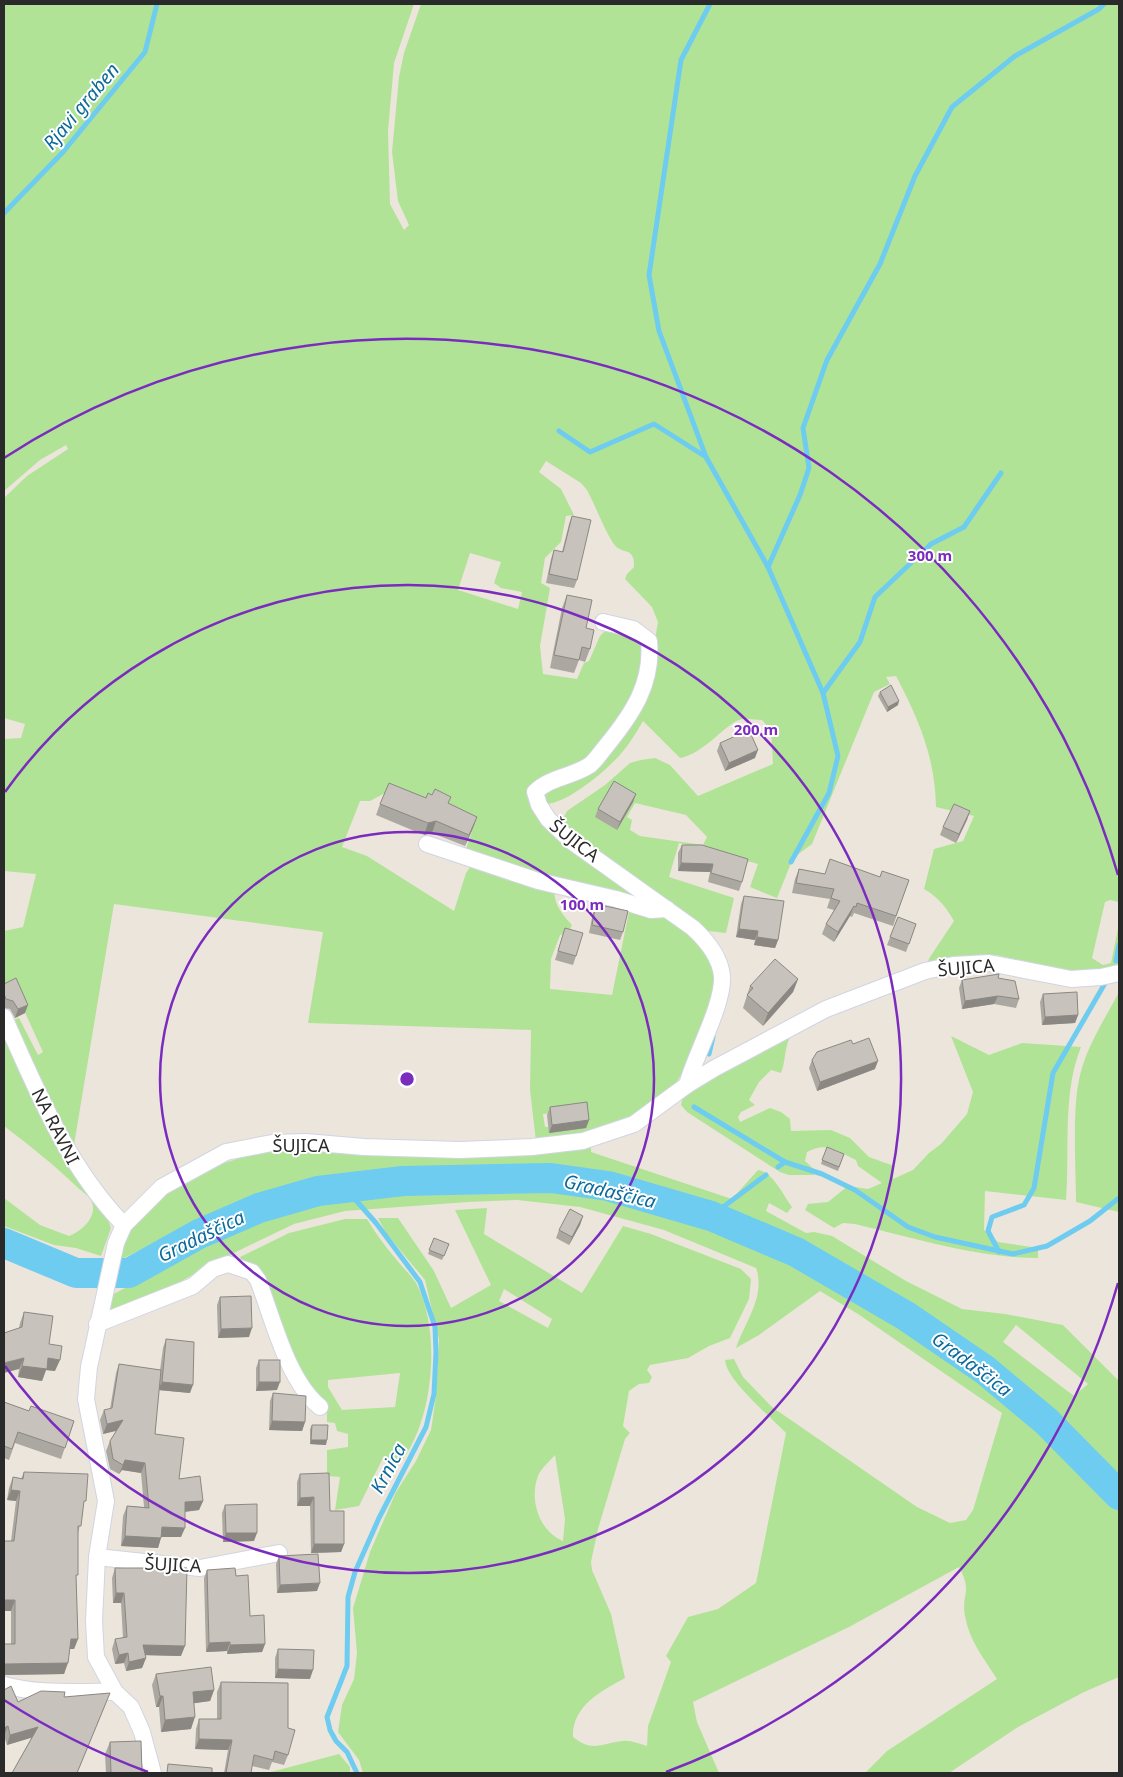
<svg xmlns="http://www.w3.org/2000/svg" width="1123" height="1777" font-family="'Noto Sans',sans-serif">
<rect width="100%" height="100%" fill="#ece5db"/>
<g fill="#b1e397" fill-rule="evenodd">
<path d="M4,4H414L394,63L388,131L390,204L404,230L409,225L398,201L392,152L399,77L404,53L421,4H1119V902L1110,900L1105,902L1092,958L1103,965L1111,963L1119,924V963L1117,967L1089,972H1075L996,955L975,956L930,966L928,961L930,957L954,921C946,907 938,897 924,889L934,849L963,841L974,816L936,807C935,757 919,720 896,676L886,677L890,684L874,692L812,844L793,858L777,898L750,887L758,864L679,843L669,877L734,898L726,933L700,930L570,832L563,819L567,811L605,785L630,763L641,760L655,758L670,765L698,796L773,764L771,730L762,720C756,720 748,718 742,719C727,722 704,754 680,758L643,721C636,733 628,746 619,756C604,772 567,804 545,804L541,791L582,775L603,760L621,737L649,693L656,657L655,639L658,622L652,607L625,579L627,574L634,567C635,545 621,556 613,543C603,527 596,507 587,490L581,483L546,461L539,472L561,489L574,515L566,516L561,542L545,558L541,583L550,588L540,646L543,674L577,679L584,663L589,661L600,636L605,631C674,631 635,694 613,725C606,735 600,747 592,756C586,762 577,767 570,770C556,776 523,775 529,800C537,835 614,874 644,895L652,903L651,907L617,896L542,878L465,852L475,822L428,796L420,806L389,791L370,801H360L342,847L367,856L454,911L466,873L473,863L554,891C555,906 562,914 572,925L568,933L560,935L551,959L550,989L612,995L630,907L661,914L675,921L691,931L713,960L718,976L714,999L689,1061L675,1085L648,1109L613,1126L590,1133L536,1141L530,1090L531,1030L308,1023L323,932L114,904L73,1151L50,1110L11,1021L19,1018L38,1055L43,1052L12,984L4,988V931L23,927L36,874L4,871V739L21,738L25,724L4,718V498L27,476L68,449L66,445L40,460L4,491ZM470,553L501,562L494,583L501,588L522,592L518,609L458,590ZM635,803L686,815L707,837L703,845L640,836L630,830L632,820L627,817ZM582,1110L584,1124L545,1127L543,1114Z"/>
<path d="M1119,992V1212L1076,1202C1076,1165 1071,1101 1082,1068C1090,1041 1106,1017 1119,992Z"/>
<path d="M4,1028L107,1217L111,1228L101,1256L76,1248L54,1245L4,1226V1198L40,1225L69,1236C82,1231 99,1216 91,1200C88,1195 80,1190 76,1186C53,1164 29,1145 4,1126Z"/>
<path d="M951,1036L989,1055L1022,1043L1081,1047C1062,1094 1070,1150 1066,1200L985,1191L984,1230L998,1242L1038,1248V1258C977,1258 914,1238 855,1224L843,1223L834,1228L805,1210L808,1204L828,1202L848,1186L868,1189L882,1183L858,1166L856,1160C837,1151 828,1141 807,1152L805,1161L816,1171L814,1175H789L780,1172L687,1112L681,1105L683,1097L694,1088L790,1037C784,1049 786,1061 781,1073L771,1070L759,1082L749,1100L755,1105L741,1112L738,1117L740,1122L770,1108L781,1112L790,1119L791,1131L831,1130L850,1138L869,1157L894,1166L893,1179L913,1170L929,1153L941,1144L967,1114L973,1092Z"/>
<path d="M591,1147V1152L732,1199L758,1170C773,1172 783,1195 792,1207L787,1213L769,1203L766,1211L806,1233L814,1232L832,1236L906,1281L962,1309L1005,1314L1063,1325L1119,1381V1481L1062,1422L988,1357L882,1286L768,1228L623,1180L569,1168L354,1173L290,1187L215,1212L120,1260L127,1232L164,1194L206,1169L258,1152L310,1148L366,1156L484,1155ZM1016,1325L1088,1384L1074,1396L1003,1342Z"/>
<path d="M465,1187H561L640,1202L698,1226L793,1260L874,1305L975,1373L1048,1433L1119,1504V1677L1084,1692L1018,1727L949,1773H865L887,1751L997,1679C984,1659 969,1640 965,1616C961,1593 973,1593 959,1567L849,1627L693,1702L697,1722L719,1773H363L359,1760L338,1732L342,1705L354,1679L357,1653L353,1608L370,1552L396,1492L416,1461L431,1430L436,1396L439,1340L425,1280L386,1233L378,1218H398L434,1271L451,1308L491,1285L455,1210L487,1208L484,1234L582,1293L623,1226L651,1234L741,1269L751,1279L749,1299L730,1338L709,1346L688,1358L650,1365L647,1370L652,1377L649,1383L639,1384L629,1391L623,1426L630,1433L625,1439L598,1529L591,1562L592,1570L611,1614L625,1678C601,1691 572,1706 573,1737C593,1753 601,1743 623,1741C630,1740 640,1744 647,1746L648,1726L671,1662L666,1656L688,1617L718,1609L756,1583L786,1433C772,1418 726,1380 725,1360L734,1359L743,1377L772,1407L917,1507L950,1523L966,1520L973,1510L1002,1413L858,1314L820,1291L759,1335L736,1348C745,1322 766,1296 756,1268L664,1230L580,1207L517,1200L468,1202L345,1211L294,1224L211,1264L170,1288L106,1313L110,1296L244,1224L315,1198L344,1201L374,1197L393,1191ZM504,1289L552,1319L548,1328L499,1301ZM555,1455L565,1519L563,1541C539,1531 529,1500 538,1476C541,1468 550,1461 555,1455Z"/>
<path d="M345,1219H367C376,1234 385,1246 396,1259C402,1267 411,1275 416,1283C442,1330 434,1425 398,1465L384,1456L359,1506L335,1510L340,1477L327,1476V1450L348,1447V1434L337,1431L335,1423L327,1422V1404L309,1393L240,1257L289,1233ZM400,1373L395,1407L342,1410L328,1387V1380Z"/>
<polygon points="339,1754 350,1767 350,1773 267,1773"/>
</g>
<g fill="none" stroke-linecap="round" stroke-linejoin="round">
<g stroke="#6dccef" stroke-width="5">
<polyline points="710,4 681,60 649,275 659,331 706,457 768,567 823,693 838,756 829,793 791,862"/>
<polyline points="4,213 63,152 145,52 157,4"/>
<polyline points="559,431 590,452 654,424 706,457"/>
<polyline points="768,567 800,495 809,468 803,428 827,360 880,264 915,176 952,107 1015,56 1099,9 1104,4"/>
<polyline points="823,693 860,642 875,597 931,544 964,527 1001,473"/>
<polyline points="1116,961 1119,945"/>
<polyline points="709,1054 713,1037"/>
<polyline points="694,1107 785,1162"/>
<polyline points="778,1167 785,1162 822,1174 855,1190 908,1227 935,1237 1013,1254 1047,1246 1090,1221 1119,1198"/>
<polyline points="345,1188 376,1223 420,1282 435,1327 436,1352 434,1394 426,1427 379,1518 355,1572 348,1597 347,1666 327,1717 330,1730 336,1741 347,1752 357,1773"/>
<polyline points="711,1216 766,1175"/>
<polyline points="999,1252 988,1231 992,1217 1024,1205 1034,1188 1053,1073 1104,985"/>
</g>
<polyline stroke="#6dccef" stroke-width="30" points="4,1243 76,1273 129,1273 199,1234 259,1208 318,1191 403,1181 551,1178 608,1186 711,1216 796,1252 906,1316 985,1370 1046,1421 1119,1495"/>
<g stroke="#d1d4e3" stroke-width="18">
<g id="street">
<path d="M603,622L633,629L649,641C653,683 633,713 607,745C602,751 596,760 590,765C572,777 550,777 535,792L539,805L548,819L571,841L693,928C706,940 720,956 722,976C724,1004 695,1055 687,1085"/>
<polyline points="427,844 538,881 616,899 651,910 667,909"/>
<path d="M4,1017C37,1091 67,1166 124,1225"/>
<path d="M97,1324L193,1286L213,1269L228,1264L252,1272L258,1280C273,1319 287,1380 320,1407"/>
<polyline points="97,1557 200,1568 279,1553"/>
<path d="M4,1685C39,1695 79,1691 115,1692"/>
<polyline points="153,1773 142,1732 131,1707 115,1692 96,1657 94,1621 97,1557 106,1501 86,1399 89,1367 116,1243 124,1225 162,1187 226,1152 272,1143 306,1142 364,1147 460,1150 532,1147 583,1141 634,1124 687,1085 715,1068 826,1009 925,971 953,965 989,963 1071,979 1101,977 1119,973"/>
</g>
</g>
<use href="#street" stroke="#fff" stroke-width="16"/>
</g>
<g fill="#aba7a1">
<polygon points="572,516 577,580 574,588 546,583 551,559 554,550 562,552 569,524"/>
<polygon points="567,595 590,649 585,662 579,660 574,673 550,668 562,608"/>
<polygon points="880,692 898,705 887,712 878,696"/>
<polygon points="720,743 755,758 725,771 717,751"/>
<polygon points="636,794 633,802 617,830 595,817 598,809"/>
<polygon points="432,795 451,797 448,803 477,817 473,828 465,846 432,833 424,835 376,815 380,804 426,798"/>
<polygon points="970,811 956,843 940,835 943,827"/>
<polygon points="682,845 742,882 739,891 708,882 710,872 678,871 678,853"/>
<polygon points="799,869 825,874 909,880 893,926 854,913 852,917 850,916 834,942 822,934 826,924 834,910 827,908 830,899 792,893 795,879"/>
<polygon points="744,896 778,940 775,948 754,945 755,940 736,937 741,904"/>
<polygon points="596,904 623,932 620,940 589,933 593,913"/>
<polygon points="898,917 916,924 906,952 887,945"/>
<polygon points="565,928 576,956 573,965 555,960"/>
<polygon points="998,978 1019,999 1016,1008 994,1004 962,1009 959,988 962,980"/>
<polygon points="798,979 793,992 763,1026 743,1008 750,986"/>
<polygon points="4,984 25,1013 15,1018 10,1009 4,1008"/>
<polygon points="1043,994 1078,1015 1075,1023 1042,1025 1040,1002"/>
<polygon points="853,1044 875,1069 817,1091 809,1068 812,1060"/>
<polygon points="550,1107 589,1120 586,1128 549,1133 547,1115"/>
<polygon points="827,1147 844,1154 838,1171 821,1164"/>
<polygon points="583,1216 580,1225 569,1245 556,1238 559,1230"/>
<polygon points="434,1238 449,1244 442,1260 428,1254"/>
<polygon points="220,1297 249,1337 218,1338 217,1305"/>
<polygon points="24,1312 49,1344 55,1371 46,1370 42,1381 18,1377 19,1369 19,1328 20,1323"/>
<polygon points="166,1339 190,1393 159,1390 155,1434 179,1479 203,1501 199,1510 185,1512 181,1537 161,1537 158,1548 121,1546 123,1516 127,1506 144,1507 141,1473 122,1470 119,1474 110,1469 106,1451 110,1441 117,1430 103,1434 100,1420 104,1410 110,1409 116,1373 119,1364 160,1370 163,1348"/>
<polygon points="259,1360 277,1390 256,1391 256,1368"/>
<polygon points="273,1393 305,1422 302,1431 269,1430 270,1401"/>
<polygon points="4,1402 29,1411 74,1421 61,1459 15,1443 9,1460 4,1458"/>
<polygon points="312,1425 326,1445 310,1444 310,1429"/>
<polygon points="24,1472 83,1510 78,1534 76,1581 78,1639 74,1649 69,1649 64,1674 4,1675 4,1644 11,1644 11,1541 16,1501 7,1500 9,1488 13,1477 21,1479"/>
<polygon points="300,1474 330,1511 344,1544 341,1552 311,1553 310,1506 297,1506 297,1482"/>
<polygon points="225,1505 254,1541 223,1542 222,1513"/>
<polygon points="279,1556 317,1591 277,1593 276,1564"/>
<polygon points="115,1568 181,1656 145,1655 146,1658 142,1668 126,1671 124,1663 115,1664 112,1649 115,1639 123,1638 121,1603 113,1603 112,1578"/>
<polygon points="207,1570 236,1576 250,1616 265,1644 262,1652 227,1654 227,1651 206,1652 204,1578"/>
<polygon points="278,1649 310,1679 275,1678 275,1658"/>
<polygon points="156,1674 214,1690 210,1701 194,1703 191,1729 161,1732 159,1707 156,1707 152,1685"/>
<polygon points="221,1682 288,1755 284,1765 272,1762 269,1770 252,1766 251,1773 224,1773 228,1750 195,1749 196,1729 199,1719 217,1719 217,1692"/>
<polygon points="4,1690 18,1702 64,1697 106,1703 77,1773 12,1773 32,1737 7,1745 4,1736"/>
<polygon points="110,1742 142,1773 106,1773 105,1754"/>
</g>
<g fill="#8b8883">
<polygon points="899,701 898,705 887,712 888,707"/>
<polygon points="758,750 755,758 725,771 729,763"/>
<polygon points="636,794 633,802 617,830 620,822"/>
<polygon points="970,811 967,820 956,843 959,834"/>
<polygon points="477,817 473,828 465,846 469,835"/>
<polygon points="436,821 432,833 424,835 428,823"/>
<polygon points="681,863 713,864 710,872 678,871"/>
<polygon points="854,906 850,916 834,942 838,932"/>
<polygon points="739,929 758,931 755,940 736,937"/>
<polygon points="757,937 778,940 775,948 754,945"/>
<polygon points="798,979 793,992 763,1026 768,1013"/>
<polygon points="998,996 994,1004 962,1009 965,1001"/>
<polygon points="28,1005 25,1013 15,1018 18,1009"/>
<polygon points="1078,1015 1075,1023 1042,1025 1045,1017"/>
<polygon points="878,1061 875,1069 817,1091 820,1082"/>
<polygon points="589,1120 586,1128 549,1133 552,1125"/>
<polygon points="583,1216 580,1225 569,1245 572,1237"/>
<polygon points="252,1328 249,1337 218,1338 221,1329"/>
<polygon points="24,1358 19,1369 4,1373 4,1363"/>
<polygon points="48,1358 60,1360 55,1371 46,1370 42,1381 18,1377 22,1366"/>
<polygon points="162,1382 193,1385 190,1393 158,1390"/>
<polygon points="259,1382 280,1382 277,1390 256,1391"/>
<polygon points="123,1420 120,1430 103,1434 107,1424"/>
<polygon points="272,1421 305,1422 302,1431 269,1430"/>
<polygon points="311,1440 327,1440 326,1445 310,1444"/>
<polygon points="125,1460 145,1463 141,1473 122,1470 119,1474 123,1465"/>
<polygon points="11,1490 20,1491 16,1501 7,1500"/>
<polygon points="314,1497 310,1506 297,1506 300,1498"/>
<polygon points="203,1501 199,1510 182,1512 185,1502"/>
<polygon points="162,1527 185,1528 181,1537 158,1537"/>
<polygon points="226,1533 257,1533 254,1541 223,1542"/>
<polygon points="125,1536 161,1538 158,1548 121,1546"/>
<polygon points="314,1544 344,1544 341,1552 311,1553"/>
<polygon points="320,1583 317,1591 277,1593 280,1585"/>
<polygon points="116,1593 124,1593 121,1603 113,1603"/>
<polygon points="4,1600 15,1600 11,1611 4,1611"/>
<polygon points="71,1639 78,1639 74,1649 67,1649"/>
<polygon points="230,1642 227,1651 206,1652 209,1643"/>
<polygon points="265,1644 262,1652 227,1654 230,1645"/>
<polygon points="143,1645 185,1646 181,1656 139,1655"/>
<polygon points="128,1653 124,1663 115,1664 119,1655"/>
<polygon points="146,1658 142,1668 126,1671 129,1662"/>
<polygon points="68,1663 64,1674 4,1675 4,1664"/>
<polygon points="278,1669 313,1670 310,1679 275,1678"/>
<polygon points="214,1690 210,1701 189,1704 193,1692"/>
<polygon points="160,1696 163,1696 159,1707 156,1707"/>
<polygon points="195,1717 191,1729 161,1732 165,1720"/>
<polygon points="8,1726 4,1736 4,1728"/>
<polygon points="38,1727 34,1737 7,1745 10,1735"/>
<polygon points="199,1739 232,1740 228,1750 195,1749"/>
</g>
<g fill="#c7c2bb" stroke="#8b8883">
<polygon points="572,516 591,520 577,580 549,574 554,550 563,552"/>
<polygon points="567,595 592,600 586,628 594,630 590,649 582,647 579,660 554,655"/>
<polygon points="891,685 899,701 888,707 880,692"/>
<polygon points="749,730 758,750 729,763 720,743"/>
<polygon points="614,781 636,794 620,822 598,809"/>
<polygon points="389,783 426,798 428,793 432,795 435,789 451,797 448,803 477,817 469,835 436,821 428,823 380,804"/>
<polygon points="954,804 970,811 959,834 943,827"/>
<polygon points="682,845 702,845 748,859 742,882 711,873 713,864 681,863"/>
<polygon points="830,859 880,877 882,871 909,880 896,916 857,903 856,907 854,906 838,932 826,924 840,901 831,898 834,889 796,883 799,869 825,874"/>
<polygon points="744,896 784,901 778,940 757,937 758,931 739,929"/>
<polygon points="596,904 628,911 623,932 592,925"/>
<polygon points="898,917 916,924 909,944 890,937"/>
<polygon points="565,928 583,933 576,956 558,951"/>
<polygon points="775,959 798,979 768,1013 747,995 753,988 750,986"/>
<polygon points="999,974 998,978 1015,981 1019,999 998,996 965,1001 962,980"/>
<polygon points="16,978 28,1005 18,1009 13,1001 6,999 4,994 4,984"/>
<polygon points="1077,992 1078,1015 1045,1017 1043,994"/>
<polygon points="869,1038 878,1061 820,1082 812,1060 817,1052 851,1040 853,1044"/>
<polygon points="587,1102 589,1120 552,1125 550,1107"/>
<polygon points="827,1147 844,1154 839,1167 822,1160"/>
<polygon points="570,1209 583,1216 572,1237 559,1230"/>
<polygon points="434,1238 449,1244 444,1256 429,1250"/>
<polygon points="251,1296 252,1328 221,1329 220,1297"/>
<polygon points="24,1312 53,1316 49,1344 62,1346 60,1360 48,1358 47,1369 22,1366 24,1358 4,1363 4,1333 22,1327"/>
<polygon points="166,1339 194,1342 193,1385 162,1382"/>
<rect x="259" y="1360" width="21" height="22"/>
<polygon points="119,1364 161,1370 155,1434 184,1438 179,1479 200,1476 203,1501 185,1502 185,1528 162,1527 161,1538 125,1536 127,1506 149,1508 145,1463 125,1460 123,1465 113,1459 110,1441 123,1420 107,1424 104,1410 112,1408"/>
<polygon points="273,1393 306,1396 305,1422 272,1421"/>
<polygon points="4,1402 29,1411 31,1406 74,1421 65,1448 18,1432 12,1449 4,1446"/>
<polygon points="312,1425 328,1425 327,1440 311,1440"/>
<polygon points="24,1472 88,1474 86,1501 84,1501 81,1526 78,1526 78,1575 76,1575 78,1639 71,1639 68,1663 4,1664 4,1644 15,1644 15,1600 4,1600 4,1541 14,1541 20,1491 11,1490 13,1477 23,1479"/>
<polygon points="329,1473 330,1511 344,1511 344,1544 314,1544 314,1497 300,1498 300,1474"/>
<polygon points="257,1504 257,1533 226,1533 225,1505"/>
<polygon points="318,1554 320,1583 280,1585 279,1556"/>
<polygon points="115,1568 187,1568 185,1646 143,1645 146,1658 129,1662 128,1653 119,1655 115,1639 127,1637 124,1593 116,1593"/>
<polygon points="235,1568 236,1576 248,1575 250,1616 264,1615 265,1644 230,1645 230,1642 209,1643 207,1570"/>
<polygon points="278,1649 314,1650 313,1670 278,1669"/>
<polygon points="211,1667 214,1690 193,1692 195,1717 165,1720 163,1696 160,1696 156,1674"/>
<polygon points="221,1682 288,1683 288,1728 295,1730 288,1755 275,1751 273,1760 254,1755 251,1773 226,1773 232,1740 199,1739 199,1719 221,1719"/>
<polygon points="11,1686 18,1702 41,1691 65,1692 64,1697 110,1693 77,1773 12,1773 38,1727 10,1735 8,1726 4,1728 4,1690"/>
<polygon points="141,1741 142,1773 111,1773 110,1742"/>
<polygon points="168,1764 212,1768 212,1773 167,1773"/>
</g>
<g fill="none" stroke="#7b2cbf" stroke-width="2.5">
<circle cx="407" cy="1079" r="247"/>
<path d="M5 792A494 494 0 1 1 5 1366"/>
<path d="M1118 1283A740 740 0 0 1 666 1772M148 1772A740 740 0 0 1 4 1700M4 458A740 740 0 0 1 1118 875"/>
</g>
<g text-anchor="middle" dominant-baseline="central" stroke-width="4" stroke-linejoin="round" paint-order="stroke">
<g font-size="18" fill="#2a2a2a" stroke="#fff">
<text transform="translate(575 840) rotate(38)">ŠUJICA</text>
<text transform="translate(966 967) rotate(-5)">ŠUJICA</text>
<text transform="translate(56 1126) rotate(63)">NA RAVNI</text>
<text x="301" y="1145">ŠUJICA</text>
<text transform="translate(173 1564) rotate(3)">ŠUJICA</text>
</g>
<g font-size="19" font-style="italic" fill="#0c6a9b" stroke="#fff">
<text transform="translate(81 106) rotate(-50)">Rjavi graben</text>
<text transform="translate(610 1191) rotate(13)">Gradaščica</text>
<text transform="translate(201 1236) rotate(-26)">Gradaščica</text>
<text transform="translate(972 1364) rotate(37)">Gradaščica</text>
<text transform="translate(388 1468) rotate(-62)">Krnica</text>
</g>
</g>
<circle cx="407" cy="1079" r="8" fill="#7b2cbf" stroke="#fff" stroke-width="2.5"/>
<g font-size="15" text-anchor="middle" font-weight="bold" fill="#7b2cbf" stroke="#fff" stroke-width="4" stroke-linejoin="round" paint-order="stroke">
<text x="930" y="561">300 m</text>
<text x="756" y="735">200 m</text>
<text x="582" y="910">100 m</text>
</g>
<rect width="1123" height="1777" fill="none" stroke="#2a2a2a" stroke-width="10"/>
</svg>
